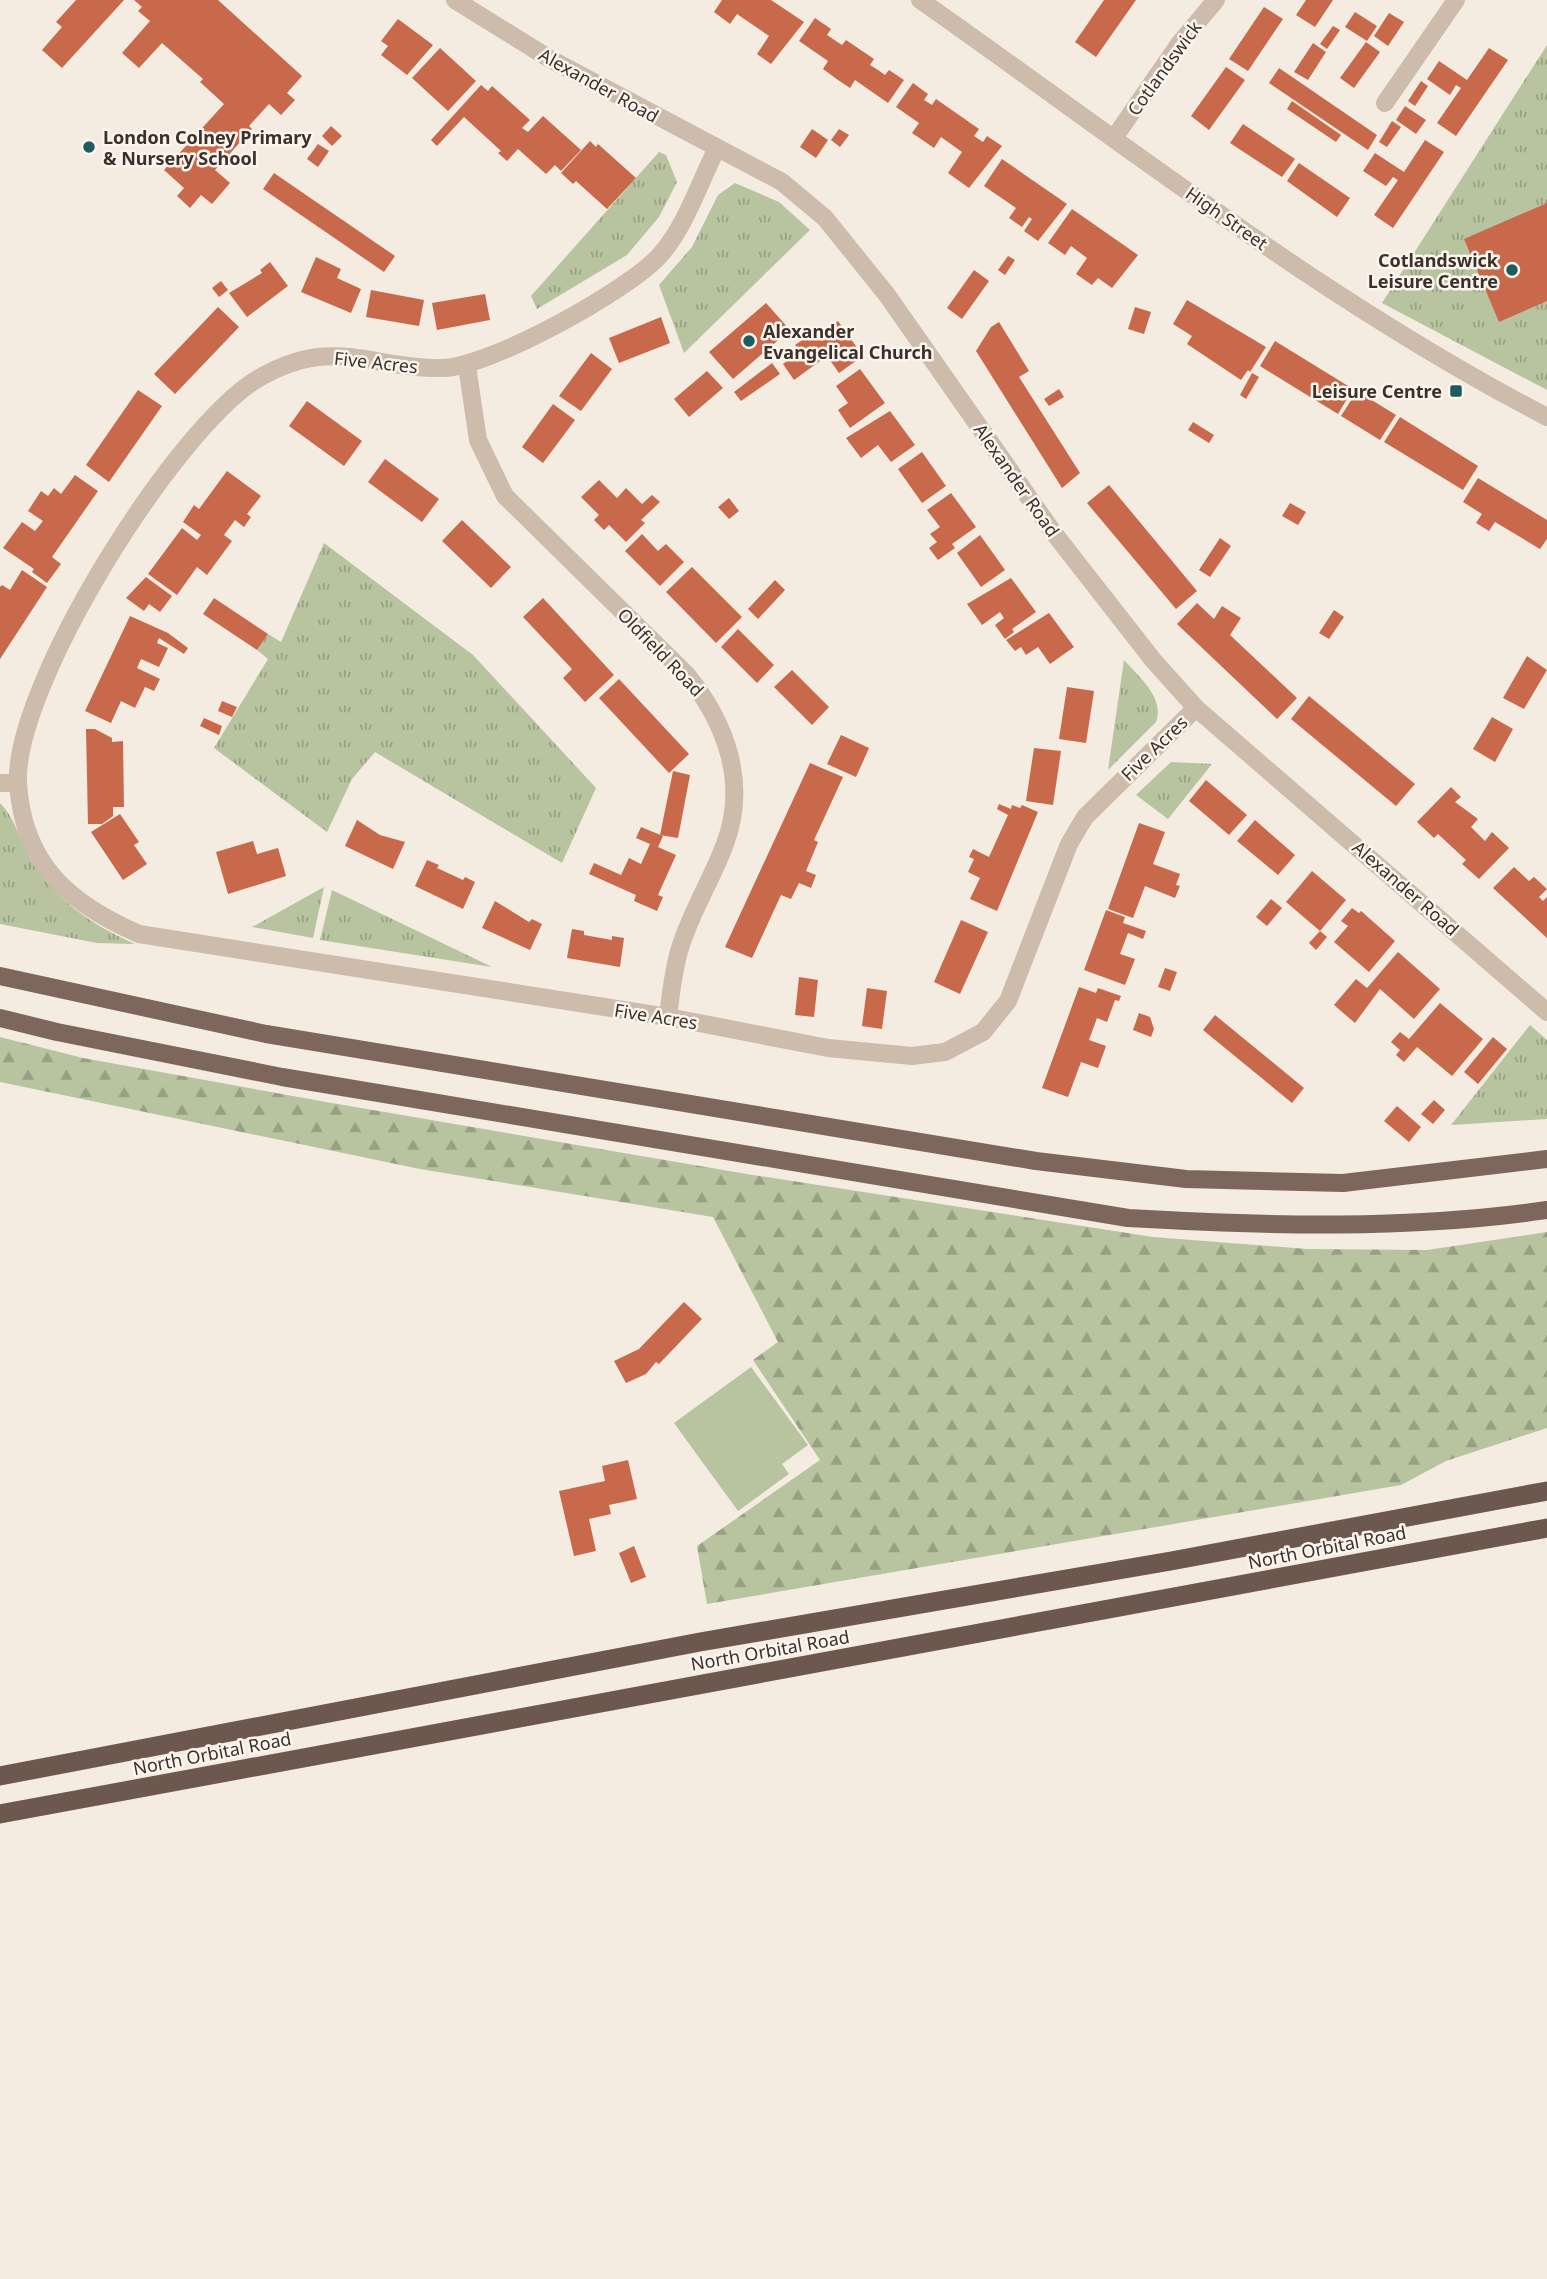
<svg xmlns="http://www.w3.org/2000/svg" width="1547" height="2279" font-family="'Noto Sans',sans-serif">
<defs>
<pattern id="grass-tufts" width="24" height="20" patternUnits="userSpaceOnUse" patternTransform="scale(1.75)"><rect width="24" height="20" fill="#b8c4a0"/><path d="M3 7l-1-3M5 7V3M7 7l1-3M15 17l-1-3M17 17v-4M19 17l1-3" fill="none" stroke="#97a083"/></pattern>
<pattern id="forest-firs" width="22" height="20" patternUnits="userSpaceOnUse" patternTransform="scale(1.75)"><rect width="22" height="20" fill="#b8c4a0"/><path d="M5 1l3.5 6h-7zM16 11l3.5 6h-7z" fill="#97a083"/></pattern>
</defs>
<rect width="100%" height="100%" fill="#f4ebe1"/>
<g fill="url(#grass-tufts)">
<polygon points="1547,45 1547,390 1382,303"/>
<polygon points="659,152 666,155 677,182 659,217 627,255 537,309 531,296"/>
<polygon points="735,183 779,202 810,230 684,353 659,285 692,247 718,195"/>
<polygon points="324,543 473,655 596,788 562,863 375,752 352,779 327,832 214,748 268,659 257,650 268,634 281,642"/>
<path d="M1124,660C1139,677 1165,698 1156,722L1108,770Z"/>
<polygon points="1171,762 1212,764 1168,819 1136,795"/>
<path d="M0,803C14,817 19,837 29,855C53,899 89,923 135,944L97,943L0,924Z"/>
<polygon points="324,887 313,938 252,927"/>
<polygon points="332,890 492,967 320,940"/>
<polygon points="1530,1025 1547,1040 1547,1119 1451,1125"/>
</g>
<polygon fill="url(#forest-firs)" points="0,1037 83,1058 326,1102 747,1174 1153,1237 1307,1249 1427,1250 1547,1232 1547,1428 1446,1461 1401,1485 707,1604 697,1546 820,1460 753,1360 778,1342 713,1217 420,1169 0,1082"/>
<polygon fill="#b8c4a0" points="751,1367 808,1445 782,1464 789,1474 738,1511 674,1423"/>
<g fill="#c8694b">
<polygon points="76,0 124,0 62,68 42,50 62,27 56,22"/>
<polygon points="134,0 218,0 302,76 287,93 295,100 281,115 269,104 249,126 252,129 215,170 230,183 212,204 201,195 190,208 177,196 184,188 164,170 224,104 200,82 203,79 162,43 139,68 122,53 150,21 138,11 142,7"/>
<polygon points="722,0 771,0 804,22 771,64 757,54 769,36 737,14 730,24 714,12"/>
<polygon points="1104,0 1136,0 1096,57 1075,42"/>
<polygon points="1306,0 1333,0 1315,27 1296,15"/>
<polygon points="1264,7 1283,19 1248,71 1229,59"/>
<polygon points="1355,12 1377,26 1367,41 1345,27"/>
<polygon points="1389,13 1404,22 1388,46 1374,36"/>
<polygon points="815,18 831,29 827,35 842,45 846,40 874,59 870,65 878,70 885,75 889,70 904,80 888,103 855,80 850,88 838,80 823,69 828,61 799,41"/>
<polygon points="398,19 433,45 407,75 381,55 388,46 381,41"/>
<polygon points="1333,26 1340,30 1327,49 1320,44"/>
<polygon points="1366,42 1380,52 1354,88 1340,78"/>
<polygon points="1313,43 1326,52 1308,80 1294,72"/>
<polygon points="440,48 476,81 448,111 412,78"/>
<polygon points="1489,48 1508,60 1456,136 1437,123 1461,88 1456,85 1450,95 1427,79 1439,61 1467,80"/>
<polygon points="1226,67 1245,80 1209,130 1191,116"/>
<polygon points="1279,68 1377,135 1368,150 1269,83"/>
<polygon points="1421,81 1428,86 1415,106 1408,101"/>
<polygon points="913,83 928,94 924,100 932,105 936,99 979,129 974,136 983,142 987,136 1002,146 969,188 948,173 962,152 941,137 934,148 912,133 919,123 896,107"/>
<polygon points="481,85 488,91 492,86 530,120 522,128 528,132 543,116 581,150 561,171 555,165 546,174 518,149 507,161 498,153 501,151 464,117 437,146 431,140"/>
<polygon points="1292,101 1341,135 1336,142 1287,109"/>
<polygon points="1405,106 1426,120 1416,134 1396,120"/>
<polygon points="1392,121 1401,127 1387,147 1379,142"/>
<polygon points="1243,124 1295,159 1282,177 1230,143"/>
<polygon points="331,126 342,136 332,146 322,136"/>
<polygon points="812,129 828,140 816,158 800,147"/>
<polygon points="839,129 849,135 840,147 831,140"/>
<polygon points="1425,140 1444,152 1393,228 1374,215 1398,180 1393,177 1386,186 1363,171 1375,153 1404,172"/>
<polygon points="590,141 596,147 598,144 636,178 607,209 576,181 573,184 561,173"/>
<polygon points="318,144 329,151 318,167 307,159"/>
<polygon points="1002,159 1067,204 1038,241 1024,231 1032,219 1029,217 1022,227 1009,218 1016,208 984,186"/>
<polygon points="1299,163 1350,198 1337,217 1287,181"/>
<polygon points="274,173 395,256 384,272 263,189"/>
<polygon points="1547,203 1547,301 1499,322 1464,239"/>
<polygon points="1072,209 1138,255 1112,288 1098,278 1092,285 1076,274 1087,258 1071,246 1065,255 1048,243"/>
<polygon points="1008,256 1015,260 1005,275 998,270"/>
<polygon points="316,257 341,269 337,278 361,289 351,313 301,292"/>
<polygon points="270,262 288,286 247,317 229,293 262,273 260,270"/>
<polygon points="974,270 989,281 962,319 947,308"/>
<polygon points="221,281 228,290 219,297 212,288"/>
<polygon points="371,290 424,300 419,326 366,317"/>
<polygon points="485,294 490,320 437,330 432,303"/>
<polygon points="1187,300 1266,347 1250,372 1248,370 1241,380 1187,344 1192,336 1173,324"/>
<polygon points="766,303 790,330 733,379 709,352"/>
<polygon points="218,307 239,327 175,394 154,374"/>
<polygon points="1135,307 1151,312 1144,334 1128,329"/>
<polygon points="661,317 670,343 619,363 609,338"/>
<polygon points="838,321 863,356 839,373 827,356 794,380 783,364 800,351 795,345 811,334 815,339"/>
<polygon points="999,322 1029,371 1019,377 1080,473 1062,488 976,351 991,327"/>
<polygon points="1275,341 1353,389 1338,414 1260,366"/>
<polygon points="591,353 612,369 581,411 559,396"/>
<polygon points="772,363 780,374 741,401 734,392"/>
<polygon points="860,369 885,403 850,428 838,410 848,403 836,386"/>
<polygon points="707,371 723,388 689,417 674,399"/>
<polygon points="1252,373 1259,377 1246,399 1240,395"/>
<polygon points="1059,389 1064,397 1049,406 1044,399"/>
<polygon points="138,390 162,406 109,482 86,465"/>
<polygon points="1357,391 1396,415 1380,440 1341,416"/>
<polygon points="307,401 362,441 344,466 289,426"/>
<polygon points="553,404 575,420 543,463 522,447"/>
<polygon points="890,411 915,445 891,462 878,445 861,458 846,438"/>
<polygon points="1400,417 1478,466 1463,490 1384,442"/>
<polygon points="1193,422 1214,435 1209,443 1188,430"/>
<polygon points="922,452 946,486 922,503 898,469"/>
<polygon points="385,459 439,499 422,522 368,482"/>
<polygon points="227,471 261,496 247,514 251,517 244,527 235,520 224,535 232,541 207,575 197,567 177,595 148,574 182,528 197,540 201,535 183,522 194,505 199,509"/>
<polygon points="75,475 98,491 52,557 61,564 47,583 32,572 34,569 3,548 22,522 35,531 43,521 28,511 41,491 48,496 54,488 61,494"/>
<polygon points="1478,478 1547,520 1547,539 1540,549 1495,522 1489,531 1476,523 1482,514 1463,502"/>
<polygon points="599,480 617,498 626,488 642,504 652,495 660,502 641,520 645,523 626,542 609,525 604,530 594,520 599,515 581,497"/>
<polygon points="1109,485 1197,591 1176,609 1087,503"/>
<polygon points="951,493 976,527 952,544 955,548 938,560 929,548 937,542 930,534 940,527 927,510"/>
<polygon points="729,498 739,511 729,519 718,507"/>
<polygon points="1290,503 1306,512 1298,525 1282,516"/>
<polygon points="462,520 511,567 491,588 442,541"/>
<polygon points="642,534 658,551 666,544 684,562 660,586 625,551"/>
<polygon points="980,535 1005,570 981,587 957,553"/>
<polygon points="1220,538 1231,546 1210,577 1199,570"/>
<polygon points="692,567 742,617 716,643 666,592"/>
<polygon points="22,570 47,587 0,659 0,587 2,585 10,590"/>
<polygon points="146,577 172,596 160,612 149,604 144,611 126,598"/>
<polygon points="1011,578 1036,612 1012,629 1014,632 1005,639 995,625 1004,618 1000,612 982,625 967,604"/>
<polygon points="775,580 785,590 758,619 748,609"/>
<polygon points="214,598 268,634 257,650 203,614"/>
<polygon points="543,598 614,675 585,702 563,678 572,669 523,617"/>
<polygon points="1197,603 1214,619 1222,606 1241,618 1230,635 1297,698 1277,719 1177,624"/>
<polygon points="1334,610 1344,617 1329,639 1319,633"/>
<polygon points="1049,613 1074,647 1050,664 1038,647 1026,655 1021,647 1015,651 1006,640"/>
<polygon points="130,616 168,633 188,648 184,654 159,638 157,643 168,648 159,667 141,659 137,668 160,679 154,691 145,687 135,708 121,701 111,723 85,711"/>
<polygon points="738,629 774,665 757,683 721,647"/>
<polygon points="1527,656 1547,670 1524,709 1503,698"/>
<polygon points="792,670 829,707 812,725 774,687"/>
<polygon points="619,679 689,754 669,773 599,698"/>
<polygon points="1067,687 1094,691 1086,743 1059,739"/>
<polygon points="1309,696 1415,784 1396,806 1291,719"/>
<polygon points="222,701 237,707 232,717 218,711"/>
<polygon points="1492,717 1513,729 1495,762 1473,749"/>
<polygon points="204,718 222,726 219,735 200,726"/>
<polygon points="86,729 95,729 112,738 112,742 123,741 124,807 113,807 113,816 102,824 88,824"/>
<polygon points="841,735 869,748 856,777 827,764"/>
<polygon points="1034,748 1061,751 1053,805 1026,801"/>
<polygon points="810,763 843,777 814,840 818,842 806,871 816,875 811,888 799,883 791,899 781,895 752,958 725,947"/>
<polygon points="673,771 690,775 678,838 660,835"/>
<polygon points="1206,780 1247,815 1229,835 1189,801"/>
<polygon points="1451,787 1461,797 1455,802 1478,819 1471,827 1485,841 1492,832 1509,848 1479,879 1462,864 1466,860 1438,834 1434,838 1417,822"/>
<polygon points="999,804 1011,809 1012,805 1020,808 1022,805 1038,812 997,911 970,899 980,878 968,872 974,859 969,857 973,849 989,857 1008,815 997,809"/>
<polygon points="120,814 139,842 134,845 147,864 123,880 91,832"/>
<polygon points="357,820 380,835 405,842 393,869 345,846"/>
<polygon points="1255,820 1295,855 1278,875 1237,841"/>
<polygon points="1139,823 1165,832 1153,864 1180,874 1176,885 1180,886 1175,898 1145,886 1133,918 1108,909"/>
<polygon points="641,827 663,836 658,847 676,855 658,895 663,897 657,911 634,901 636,895 589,874 594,863 621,875 629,858 641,864 650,844 636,838"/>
<polygon points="253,841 257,854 278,848 286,876 228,894 216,852"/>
<polygon points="427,860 439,865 437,868 463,880 465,877 475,882 463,909 415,886"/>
<polygon points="1514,867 1529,881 1534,877 1547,889 1539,897 1543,901 1547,897 1547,938 1493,888"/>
<polygon points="1312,871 1346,900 1320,931 1286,902"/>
<polygon points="1271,899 1282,908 1267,926 1256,917"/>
<polygon points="495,901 529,922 532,919 542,924 530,950 482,928"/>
<polygon points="1352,908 1359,913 1361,911 1395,941 1369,972 1334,942 1348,926 1341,921"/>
<polygon points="1106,910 1125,917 1123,923 1146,931 1143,939 1128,933 1120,954 1135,959 1125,985 1084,970"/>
<polygon points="961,920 988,932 960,994 934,982"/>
<polygon points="572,929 584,931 584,935 612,940 612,936 624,938 620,967 567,958"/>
<polygon points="1320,931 1327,937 1316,950 1309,943"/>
<polygon points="1398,952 1440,989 1414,1019 1380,989 1355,1023 1334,1005 1356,979 1367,988"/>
<polygon points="1165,968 1177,972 1170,991 1158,987"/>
<polygon points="799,977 818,980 814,1017 795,1015"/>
<polygon points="1079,987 1096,993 1098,988 1121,996 1119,1001 1115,1000 1107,1022 1097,1018 1089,1040 1106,1046 1098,1068 1081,1062 1068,1097 1042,1088"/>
<polygon points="867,988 887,991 882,1029 862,1026"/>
<polygon points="1440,1003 1483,1039 1452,1076 1417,1047 1404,1062 1396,1055 1400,1050 1391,1042 1400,1032 1409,1039"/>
<polygon points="1139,1013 1150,1017 1154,1029 1151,1037 1133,1030"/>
<polygon points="1215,1015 1304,1088 1292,1103 1203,1030"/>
<polygon points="1493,1037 1507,1049 1478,1084 1464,1072"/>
<polygon points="1434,1100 1445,1110 1433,1124 1421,1114"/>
<polygon points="1397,1106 1421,1127 1409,1142 1384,1121"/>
<polygon points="684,1302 702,1319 659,1364 656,1362 646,1374 626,1383 614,1361 639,1349"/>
<polygon points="628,1460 637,1499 609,1505 611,1514 589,1519 596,1551 574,1556 559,1491 605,1481 602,1466"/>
<polygon points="634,1546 646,1577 631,1583 619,1553"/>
</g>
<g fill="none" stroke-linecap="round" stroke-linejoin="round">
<g stroke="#cdbbac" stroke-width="18">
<polyline points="455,0 550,59 782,182 825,218 887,295 1053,532 1153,660 1196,708 1547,1012"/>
<polyline points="1385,103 1456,0"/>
<polyline points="1114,138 1179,44 1216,0"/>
<path d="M716,150C699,184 686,225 661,254C630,290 488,368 442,368C369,369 334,335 259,378C176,426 13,687 18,783C23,865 70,904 139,934L668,1017L828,1048L912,1056L945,1052L983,1032L1008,1001L1069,844L1085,817L1196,708"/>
<path d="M467,366L478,440L505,496L687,675C726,723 748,783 725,844C712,879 691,912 680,948C673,971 671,993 668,1017"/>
<polyline points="0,783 18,783"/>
</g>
<path stroke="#cdbbac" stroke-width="18" d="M920,0C1125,144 1324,301 1547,417"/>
<g stroke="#7d675c" stroke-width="18">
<polyline points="0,976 266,1034 1036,1161 1186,1179 1343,1183 1547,1159"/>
<path d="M0,1018L57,1032L282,1077L1128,1218C1267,1226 1409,1230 1547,1210"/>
</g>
<g stroke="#6c584f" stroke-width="19">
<polyline points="0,1776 700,1642 1171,1561 1547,1491"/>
<polyline points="0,1814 1547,1528"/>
</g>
</g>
<g fill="#1f5a5e" stroke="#fbf5ee" stroke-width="2.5">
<circle cx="89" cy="147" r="7"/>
<circle cx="1512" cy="270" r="7"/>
<circle cx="749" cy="341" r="7"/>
<rect x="1449" y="384" width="14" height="14" rx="3.5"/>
</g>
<g text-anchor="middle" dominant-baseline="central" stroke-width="5" stroke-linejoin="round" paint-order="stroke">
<g font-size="18" fill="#3b302b" stroke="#fbf5ee">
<text transform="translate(1164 68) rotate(-54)">Cotlandswick</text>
<text transform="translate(599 85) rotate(29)">Alexander Road</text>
<text transform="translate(1227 218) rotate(35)">High Street</text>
<text transform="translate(376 362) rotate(6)">Five Acres</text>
<text transform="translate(1017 480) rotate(55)">Alexander Road</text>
<text transform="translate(661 652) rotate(46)">Oldfield Road</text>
<text transform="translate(1154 748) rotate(-44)">Five Acres</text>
<text transform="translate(1406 888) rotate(41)">Alexander Road</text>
<text transform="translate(656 1016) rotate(9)">Five Acres</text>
<text transform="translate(1327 1547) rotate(-11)">North Orbital Road</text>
<text transform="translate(770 1650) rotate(-10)">North Orbital Road</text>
<text transform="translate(212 1753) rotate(-11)">North Orbital Road</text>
</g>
<g font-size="18" font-weight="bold" fill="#3b302b" stroke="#fbf5ee" text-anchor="start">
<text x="103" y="137">London Colney Primary<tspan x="103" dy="21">&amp; Nursery School</tspan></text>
<text x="1498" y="260" text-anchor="end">Cotlandswick<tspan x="1498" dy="21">Leisure Centre</tspan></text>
<text x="763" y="331">Alexander<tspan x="763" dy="21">Evangelical Church</tspan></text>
<text x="1442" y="391" text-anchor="end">Leisure Centre</text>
</g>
</g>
</svg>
